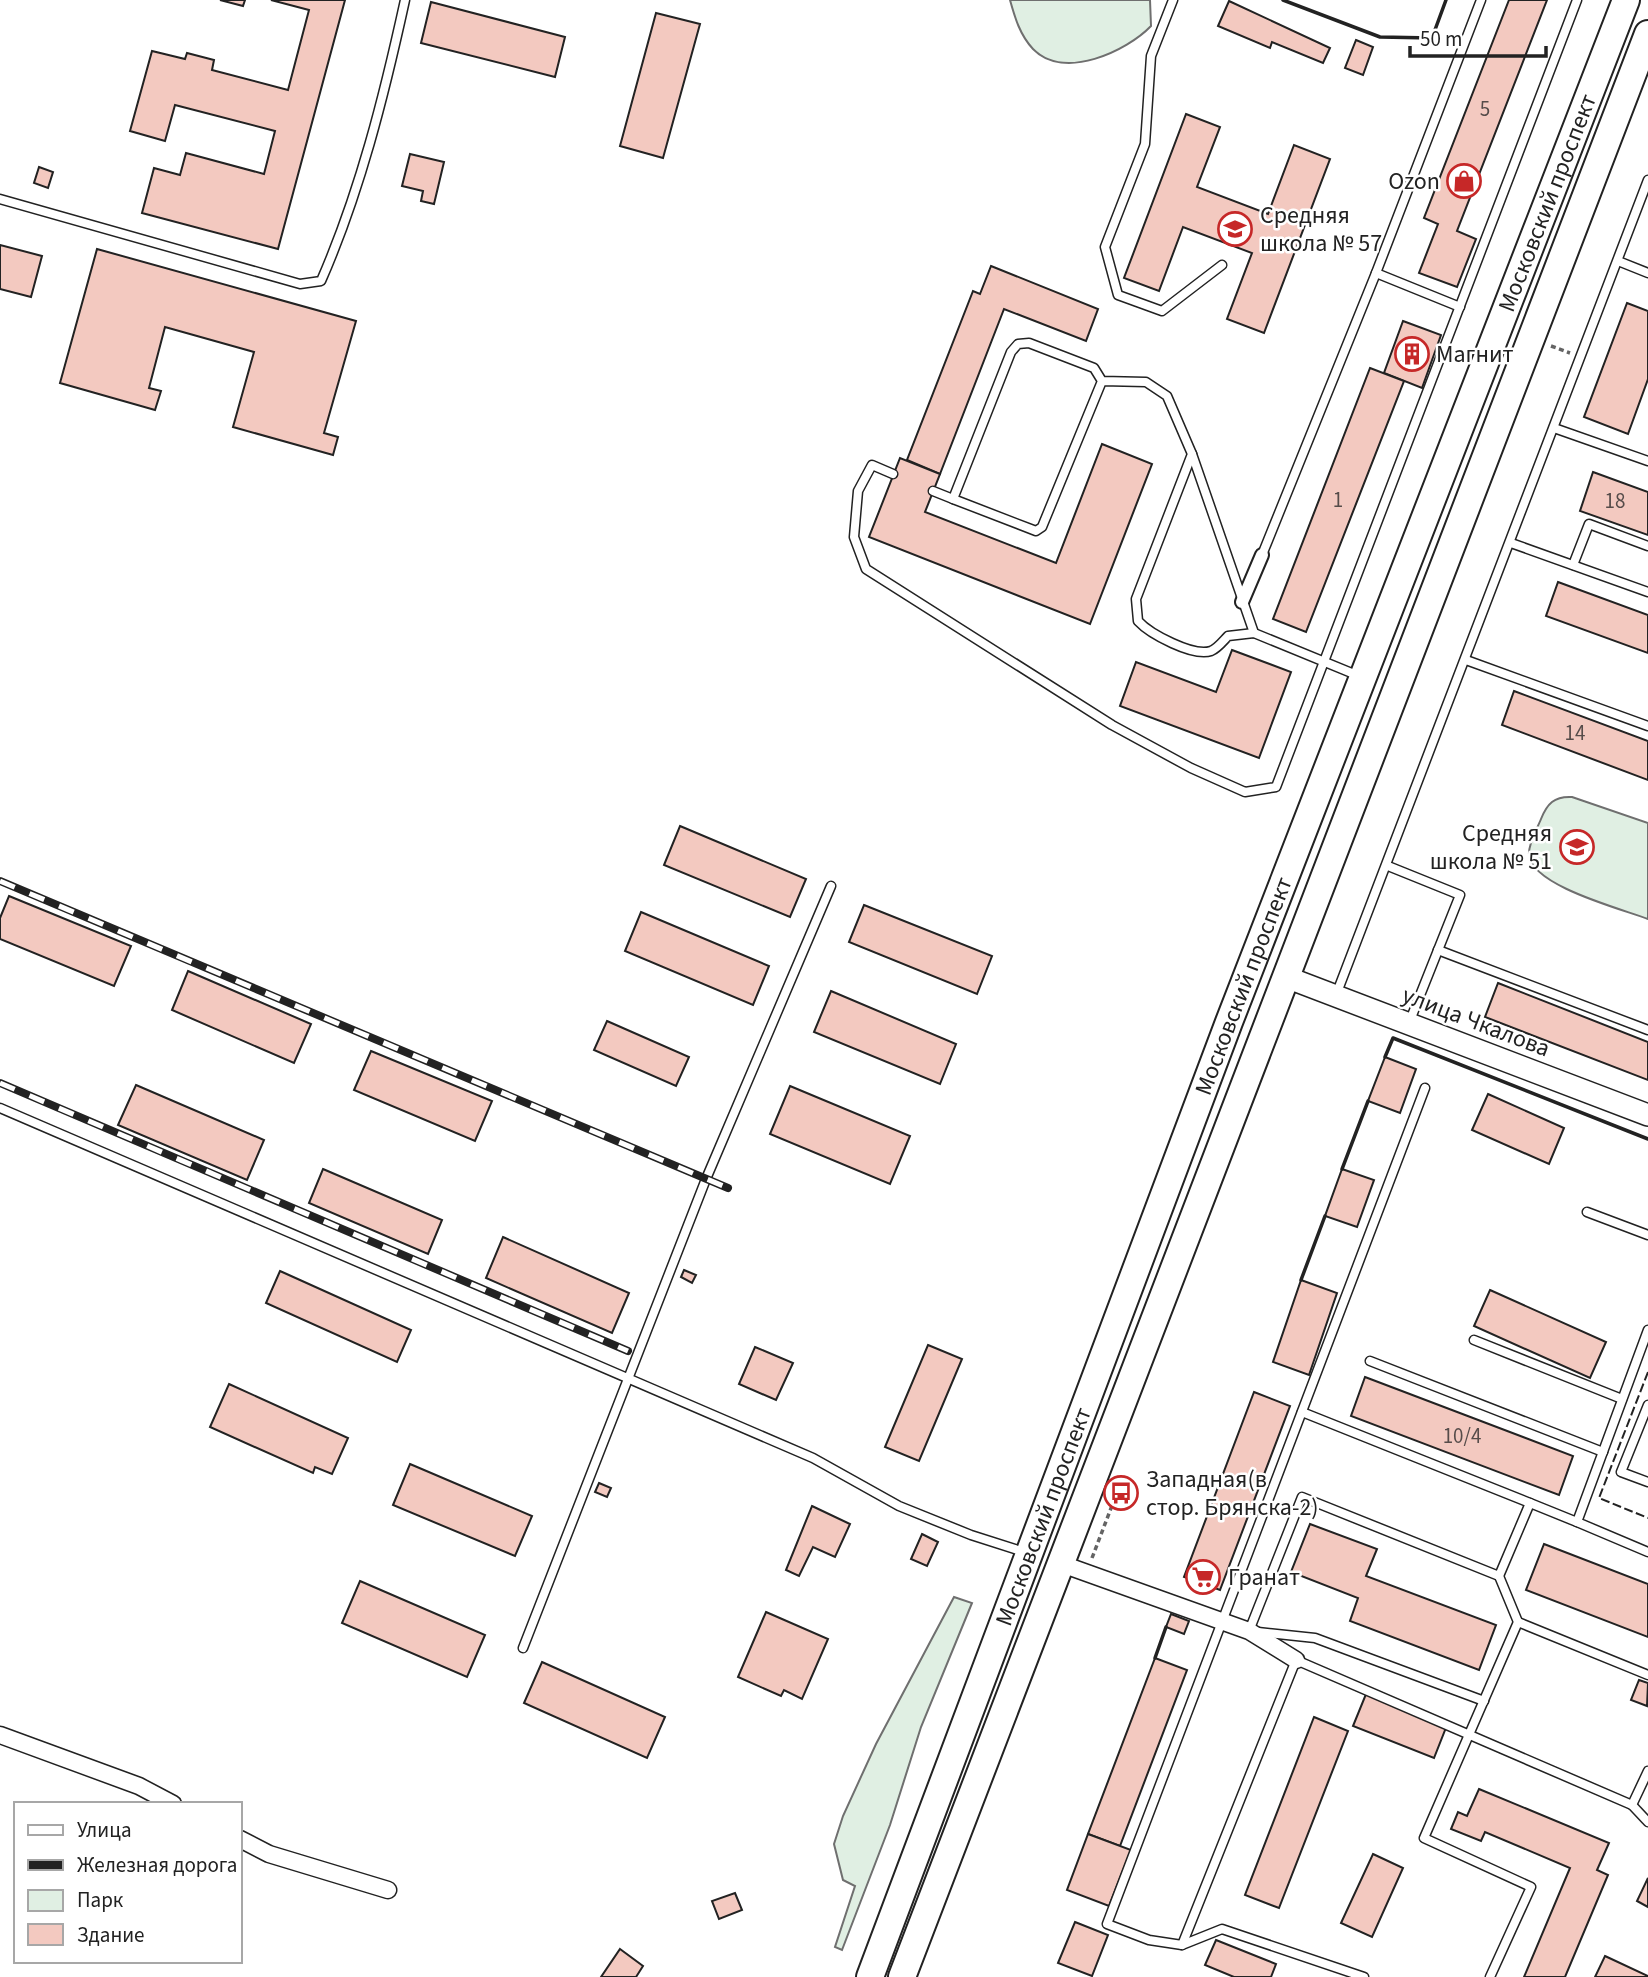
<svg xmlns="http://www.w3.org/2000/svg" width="1648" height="1977" font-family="'Source Sans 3',sans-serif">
<rect width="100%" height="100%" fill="#fff"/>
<g fill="#e0efe3" stroke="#6f6f6f" stroke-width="2">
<path d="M1010,0H1150L1151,26C1127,51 1064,81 1033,49C1020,35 1015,18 1010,0Z"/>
<path d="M1572,797L1648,823V919C1622,909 1532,886 1529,855C1528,844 1537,829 1541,819C1547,804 1554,796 1572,797Z"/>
<polygon points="954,1597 972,1603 921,1727 890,1825 842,1950 835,1947 855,1886 843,1880 834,1844 843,1816 876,1744"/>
</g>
<g fill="#f3c9c0" stroke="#222" stroke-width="2">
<polygon points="220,0 245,0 243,6"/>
<polygon points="271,0 345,0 278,249 142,213 154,168 180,175 186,153 264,174 275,131 175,105 165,141 130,131 152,51 185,59 187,53 214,60 212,70 288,90 309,10"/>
<polygon points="1509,0 1547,0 1457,231 1476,239 1457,287 1419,273 1438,224 1424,218"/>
<polygon points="1229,1 1330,48 1323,63 1272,42 1270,48 1218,26"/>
<polygon points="431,2 565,37 555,77 421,43"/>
<polygon points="656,13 700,24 663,158 620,146"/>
<polygon points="1356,40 1373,47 1363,75 1345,68"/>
<polygon points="1186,114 1220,127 1197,187 1268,214 1294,145 1330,159 1264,333 1227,319 1252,253 1183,227 1159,291 1124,278"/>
<polygon points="410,154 444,162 434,204 421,201 423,191 402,186"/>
<polygon points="39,167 53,172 48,188 34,183"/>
<polygon points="0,245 42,256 31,297 0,289"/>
<polygon points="97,249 356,321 324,433 338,437 333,455 233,427 254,352 165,327 149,388 161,391 155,410 60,383"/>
<polygon points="991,266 1098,309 1086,341 1004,309 940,474 907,460 973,291 980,294"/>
<polygon points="1627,303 1648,311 1648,379 1628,434 1584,417"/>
<polygon points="1403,321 1441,335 1422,388 1384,373"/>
<polygon points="1370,368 1404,381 1306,632 1273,619"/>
<polygon points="1102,444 1152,464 1090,624 869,537 900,458 940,474 925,512 1056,563"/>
<polygon points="1593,472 1648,492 1648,535 1580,511"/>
<polygon points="1558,582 1648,615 1648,653 1546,616"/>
<polygon points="1232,650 1291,672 1259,758 1120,706 1136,662 1216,692"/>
<polygon points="1514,691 1648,741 1648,780 1502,725"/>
<polygon points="680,826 806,879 790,917 664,865"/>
<polygon points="9,896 131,946 114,986 0,939 0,918"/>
<polygon points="864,905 992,956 977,994 849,942"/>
<polygon points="641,912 769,966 753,1005 625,951"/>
<polygon points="188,971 311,1024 294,1063 172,1010"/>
<polygon points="1498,983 1648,1042 1648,1080 1485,1017"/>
<polygon points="831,991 956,1044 940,1084 814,1032"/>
<polygon points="607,1021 689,1057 676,1086 594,1050"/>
<polygon points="371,1051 492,1101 475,1141 354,1090"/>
<polygon points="1385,1057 1416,1069 1400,1113 1368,1101"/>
<polygon points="136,1085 264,1140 247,1180 118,1125"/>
<polygon points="790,1086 910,1136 890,1184 770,1134"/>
<polygon points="1488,1094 1564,1128 1549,1164 1472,1130"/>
<polygon points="323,1169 442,1220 428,1254 309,1203"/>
<polygon points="1342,1169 1374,1180 1357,1227 1325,1216"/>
<polygon points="503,1237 629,1293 612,1333 486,1278"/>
<polygon points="684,1270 696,1275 692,1283 681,1277"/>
<polygon points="280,1271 411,1330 397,1362 266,1303"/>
<polygon points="1301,1280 1337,1293 1309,1375 1273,1362"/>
<polygon points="1490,1290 1606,1342 1590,1378 1474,1326"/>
<polygon points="928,1345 962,1359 919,1461 885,1447"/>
<polygon points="755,1347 793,1363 776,1400 739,1384"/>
<polygon points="1365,1377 1573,1456 1559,1495 1351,1416"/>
<polygon points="229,1384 348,1438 332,1474 315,1467 313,1473 210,1427"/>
<polygon points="1254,1392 1290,1406 1220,1590 1184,1577"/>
<polygon points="410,1464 532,1516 515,1556 393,1505"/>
<polygon points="599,1483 611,1488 607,1497 595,1492"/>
<polygon points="812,1506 850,1524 835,1557 813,1547 799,1576 786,1570"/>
<polygon points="1310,1524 1377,1549 1366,1576 1496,1625 1479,1670 1350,1621 1358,1598 1291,1572"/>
<polygon points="922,1534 938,1542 927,1566 911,1559"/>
<polygon points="1544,1544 1648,1584 1648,1637 1526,1590"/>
<polygon points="360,1581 485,1635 467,1677 342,1623"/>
<polygon points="766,1612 828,1639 802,1699 784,1690 781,1696 738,1677"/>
<polygon points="1171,1614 1189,1621 1184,1634 1166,1627"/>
<polygon points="1155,1658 1187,1670 1120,1846 1088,1834"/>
<polygon points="542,1662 665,1717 647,1758 524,1703"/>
<polygon points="1639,1680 1648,1683 1647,1706 1631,1700"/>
<polygon points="1366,1694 1447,1725 1434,1758 1353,1726"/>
<polygon points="1314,1717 1348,1731 1279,1908 1245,1895"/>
<polygon points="1479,1789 1609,1843 1597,1870 1608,1875 1565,1977 1524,1977 1570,1868 1485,1832 1481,1841 1451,1829 1458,1812 1467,1816"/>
<polygon points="1088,1834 1131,1850 1109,1906 1067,1890"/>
<polygon points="1373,1854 1403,1868 1372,1937 1341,1923"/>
<polygon points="1648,1878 1648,1907 1637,1901"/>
<polygon points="735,1893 742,1910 719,1919 712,1901"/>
<polygon points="1075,1922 1108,1935 1092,1976 1058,1963"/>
<polygon points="1216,1940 1276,1964 1271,1977 1234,1977 1205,1965"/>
<polygon points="620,1949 643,1966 636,1977 601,1977"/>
<polygon points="1605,1956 1648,1976 1648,1977 1595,1977"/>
</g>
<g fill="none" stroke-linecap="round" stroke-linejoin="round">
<g stroke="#222" stroke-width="11">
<g id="service">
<polyline points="1173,0 1151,56 1145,144 1105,247 1118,295 1162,311 1222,265"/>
<path d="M0,199L300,284L321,281C360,192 384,96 405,0"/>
<polyline points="1618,261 1648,273"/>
<polyline points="1376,273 1460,307"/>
<path d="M1102,381L1094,368L1029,343L1018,344L1011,352L953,499L1036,531L1042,527L1102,381L1146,382L1167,396L1192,454L1136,599L1138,621C1150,634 1193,657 1211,651C1218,648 1223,641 1228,636L1254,633L1359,676"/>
<polyline points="1554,428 1648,461"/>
<polyline points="1192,454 1254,633"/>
<polyline points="893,474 872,465 858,491 854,537 866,569 1112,725 1191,768 1245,792 1276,787 1577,0"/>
<polyline points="933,491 953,499"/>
<polyline points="1511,543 1648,592"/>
<polyline points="1262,555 1376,273 1481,0"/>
<polyline points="1573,565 1589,524 1648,546"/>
<polyline points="1466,660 1648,726"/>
<polyline points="1388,866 1460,895 1409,1023"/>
<polyline points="1438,950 1648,1030"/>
<polyline points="1336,995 1648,180"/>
<polyline points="0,1108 813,1458 899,1506 971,1535 1024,1552"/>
<polyline points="1587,1212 1648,1235"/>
<polyline points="1648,1330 1577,1522 1648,1552"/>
<polyline points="1474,1340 1622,1399"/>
<polyline points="1370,1361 1603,1452"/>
<polyline points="1648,1405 1621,1472 1648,1482"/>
<polyline points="1302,1412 1530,1503"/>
<polyline points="1518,1622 1648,1675"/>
<polyline points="523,1648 706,1179 831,886"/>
<polyline points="1484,1701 1315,1638 1249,1631 1302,1497 1499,1576 1530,1503 1577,1522"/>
<polyline points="1632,1805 1648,1822"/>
<polyline points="1182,1945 1296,1660 1632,1805 1648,1771"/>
<polyline points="1364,1977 1222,1929 1182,1945 1149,1940 1107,1924 1425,1088"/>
<polyline points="1490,1977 1531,1887 1424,1838 1518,1622 1499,1576"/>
</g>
</g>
<g stroke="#222" stroke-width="16">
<polyline id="pedestrian" points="1242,602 1262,555"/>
</g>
<g stroke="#222" stroke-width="19">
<g id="minor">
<polyline points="1059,1563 1249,1631 1296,1660"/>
<polyline points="0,1735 139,1786 173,1804"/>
<polyline points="240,1839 269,1854 388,1890"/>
</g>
</g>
<g stroke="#222" stroke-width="24">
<polyline id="tertiary" points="1286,977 1648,1115"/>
</g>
<g stroke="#222" stroke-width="30">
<g id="primary">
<path id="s1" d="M870,1977L1229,1022L1626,0"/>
<polyline points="902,1977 1648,34"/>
</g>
</g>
<g stroke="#646464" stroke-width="3.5" stroke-dasharray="5 3.5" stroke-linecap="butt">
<polyline points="1551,346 1570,353"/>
<polyline points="1092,1558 1113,1503"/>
</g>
<use href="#service" stroke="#fff" stroke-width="8"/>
<use href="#pedestrian" stroke="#fff" stroke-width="12"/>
<use href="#minor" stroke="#fff" stroke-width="16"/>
<use href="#tertiary" stroke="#fff" stroke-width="21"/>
<use href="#primary" stroke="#fff" stroke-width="26"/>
<g stroke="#222" stroke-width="8">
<g id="rail">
<polyline points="0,881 728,1188"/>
<polyline points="0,1083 628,1351"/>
</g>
</g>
<use href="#rail" stroke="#fff" stroke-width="5" stroke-dasharray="16" stroke-linecap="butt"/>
<polyline stroke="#222" stroke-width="2" stroke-dasharray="9 3.5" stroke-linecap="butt" points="1648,1372 1599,1498 1648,1518"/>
<g stroke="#222" stroke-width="3.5">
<polyline points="1283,0 1380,37 1432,38 1446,0"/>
<polyline points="1385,1057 1393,1038 1648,1139"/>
<polyline points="1342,1169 1368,1101"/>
<polyline points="1301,1280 1325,1216"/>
<polyline points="1155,1658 1166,1627"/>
</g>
</g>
<defs>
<g id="shop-ring" transform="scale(1.75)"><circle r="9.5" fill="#fff" stroke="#c62828" stroke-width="1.5"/><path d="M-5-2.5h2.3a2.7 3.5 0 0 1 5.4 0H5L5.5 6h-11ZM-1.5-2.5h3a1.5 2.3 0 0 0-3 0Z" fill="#c62828"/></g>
<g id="school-ring" transform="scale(1.75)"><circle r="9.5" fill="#fff" stroke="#c62828" stroke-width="1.5"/><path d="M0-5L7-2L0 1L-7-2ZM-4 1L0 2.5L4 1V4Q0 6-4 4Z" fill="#c62828"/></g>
<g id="building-ring" transform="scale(1.75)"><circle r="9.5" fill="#fff" stroke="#c62828" stroke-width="1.5"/><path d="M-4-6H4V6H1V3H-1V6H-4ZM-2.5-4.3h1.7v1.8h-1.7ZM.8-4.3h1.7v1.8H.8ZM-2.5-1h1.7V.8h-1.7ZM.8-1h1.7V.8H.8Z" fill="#c62828"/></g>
<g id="bus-ring" transform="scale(1.75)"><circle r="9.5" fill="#fff" stroke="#c62828" stroke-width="1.5"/><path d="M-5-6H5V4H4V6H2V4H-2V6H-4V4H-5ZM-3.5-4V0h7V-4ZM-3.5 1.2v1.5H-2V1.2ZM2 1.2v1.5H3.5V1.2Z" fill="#c62828"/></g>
<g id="supermarket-ring" transform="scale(1.75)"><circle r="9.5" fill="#fff" stroke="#c62828" stroke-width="1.5"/><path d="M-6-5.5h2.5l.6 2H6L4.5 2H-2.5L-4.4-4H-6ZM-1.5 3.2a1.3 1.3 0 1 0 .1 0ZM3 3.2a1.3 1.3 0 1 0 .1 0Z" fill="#c62828"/></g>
</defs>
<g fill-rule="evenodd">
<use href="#shop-ring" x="1464" y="181"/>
<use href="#school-ring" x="1235" y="229"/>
<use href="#building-ring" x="1412" y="354"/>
<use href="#school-ring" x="1577" y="847"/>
<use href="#bus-ring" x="1121" y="1493"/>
<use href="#supermarket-ring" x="1203" y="1577"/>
</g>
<g text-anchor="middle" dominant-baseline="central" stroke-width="5" stroke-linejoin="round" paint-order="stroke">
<g font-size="21" fill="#564c4a">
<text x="1485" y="109">5</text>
<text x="1338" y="500">1</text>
<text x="1615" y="501">18</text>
<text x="1575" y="733">14</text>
<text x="1462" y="1436">10/4</text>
</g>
<g font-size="24" fill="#222" stroke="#fff" text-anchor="start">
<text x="1440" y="181" text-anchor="end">Ozon</text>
<text x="1260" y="215">Средняя<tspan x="1260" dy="28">школа № 57</tspan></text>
<text x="1436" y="354">Магнит</text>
<text x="1552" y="833" text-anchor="end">Средняя<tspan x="1552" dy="28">школа № 51</tspan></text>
<text x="1146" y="1479">Западная(в<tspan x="1146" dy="28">стор. Брянска-2)</tspan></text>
<text x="1228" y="1577">Гранат</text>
</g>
<g font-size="24" fill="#222" stroke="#fff">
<text stroke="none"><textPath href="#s1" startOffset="1899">Московский проспект</textPath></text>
<text stroke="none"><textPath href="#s1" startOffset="1059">Московский проспект</textPath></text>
<text transform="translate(1476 1022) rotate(21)">улица Чкалова</text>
<text stroke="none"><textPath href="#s1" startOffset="492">Московский проспект</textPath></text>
</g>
</g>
<rect x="14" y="1802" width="228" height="161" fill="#ffffff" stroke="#a7a7a7" stroke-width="2"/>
<rect x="28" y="1825" width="35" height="10" fill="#ffffff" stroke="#a7a7a7" stroke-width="2"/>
<text x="77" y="1837" font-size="21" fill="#222222">Улица</text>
<rect x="28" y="1860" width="35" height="10" fill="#222222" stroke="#a7a7a7" stroke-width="2"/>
<text x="77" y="1872" font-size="21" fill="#222222">Железная дорога</text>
<rect x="28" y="1890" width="35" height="21" fill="#e0efe3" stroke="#a7a7a7" stroke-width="2"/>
<text x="77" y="1907" font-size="21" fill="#222222">Парк</text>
<rect x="28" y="1924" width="35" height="21" fill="#f3c9c0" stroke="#a7a7a7" stroke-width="2"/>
<text x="77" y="1942" font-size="21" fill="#222222">Здание</text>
<path d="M1410 46v10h136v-10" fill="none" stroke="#222222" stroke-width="3.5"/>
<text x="1420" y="46" font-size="21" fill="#222222" stroke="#ffffff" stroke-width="5" paint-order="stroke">50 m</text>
</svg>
